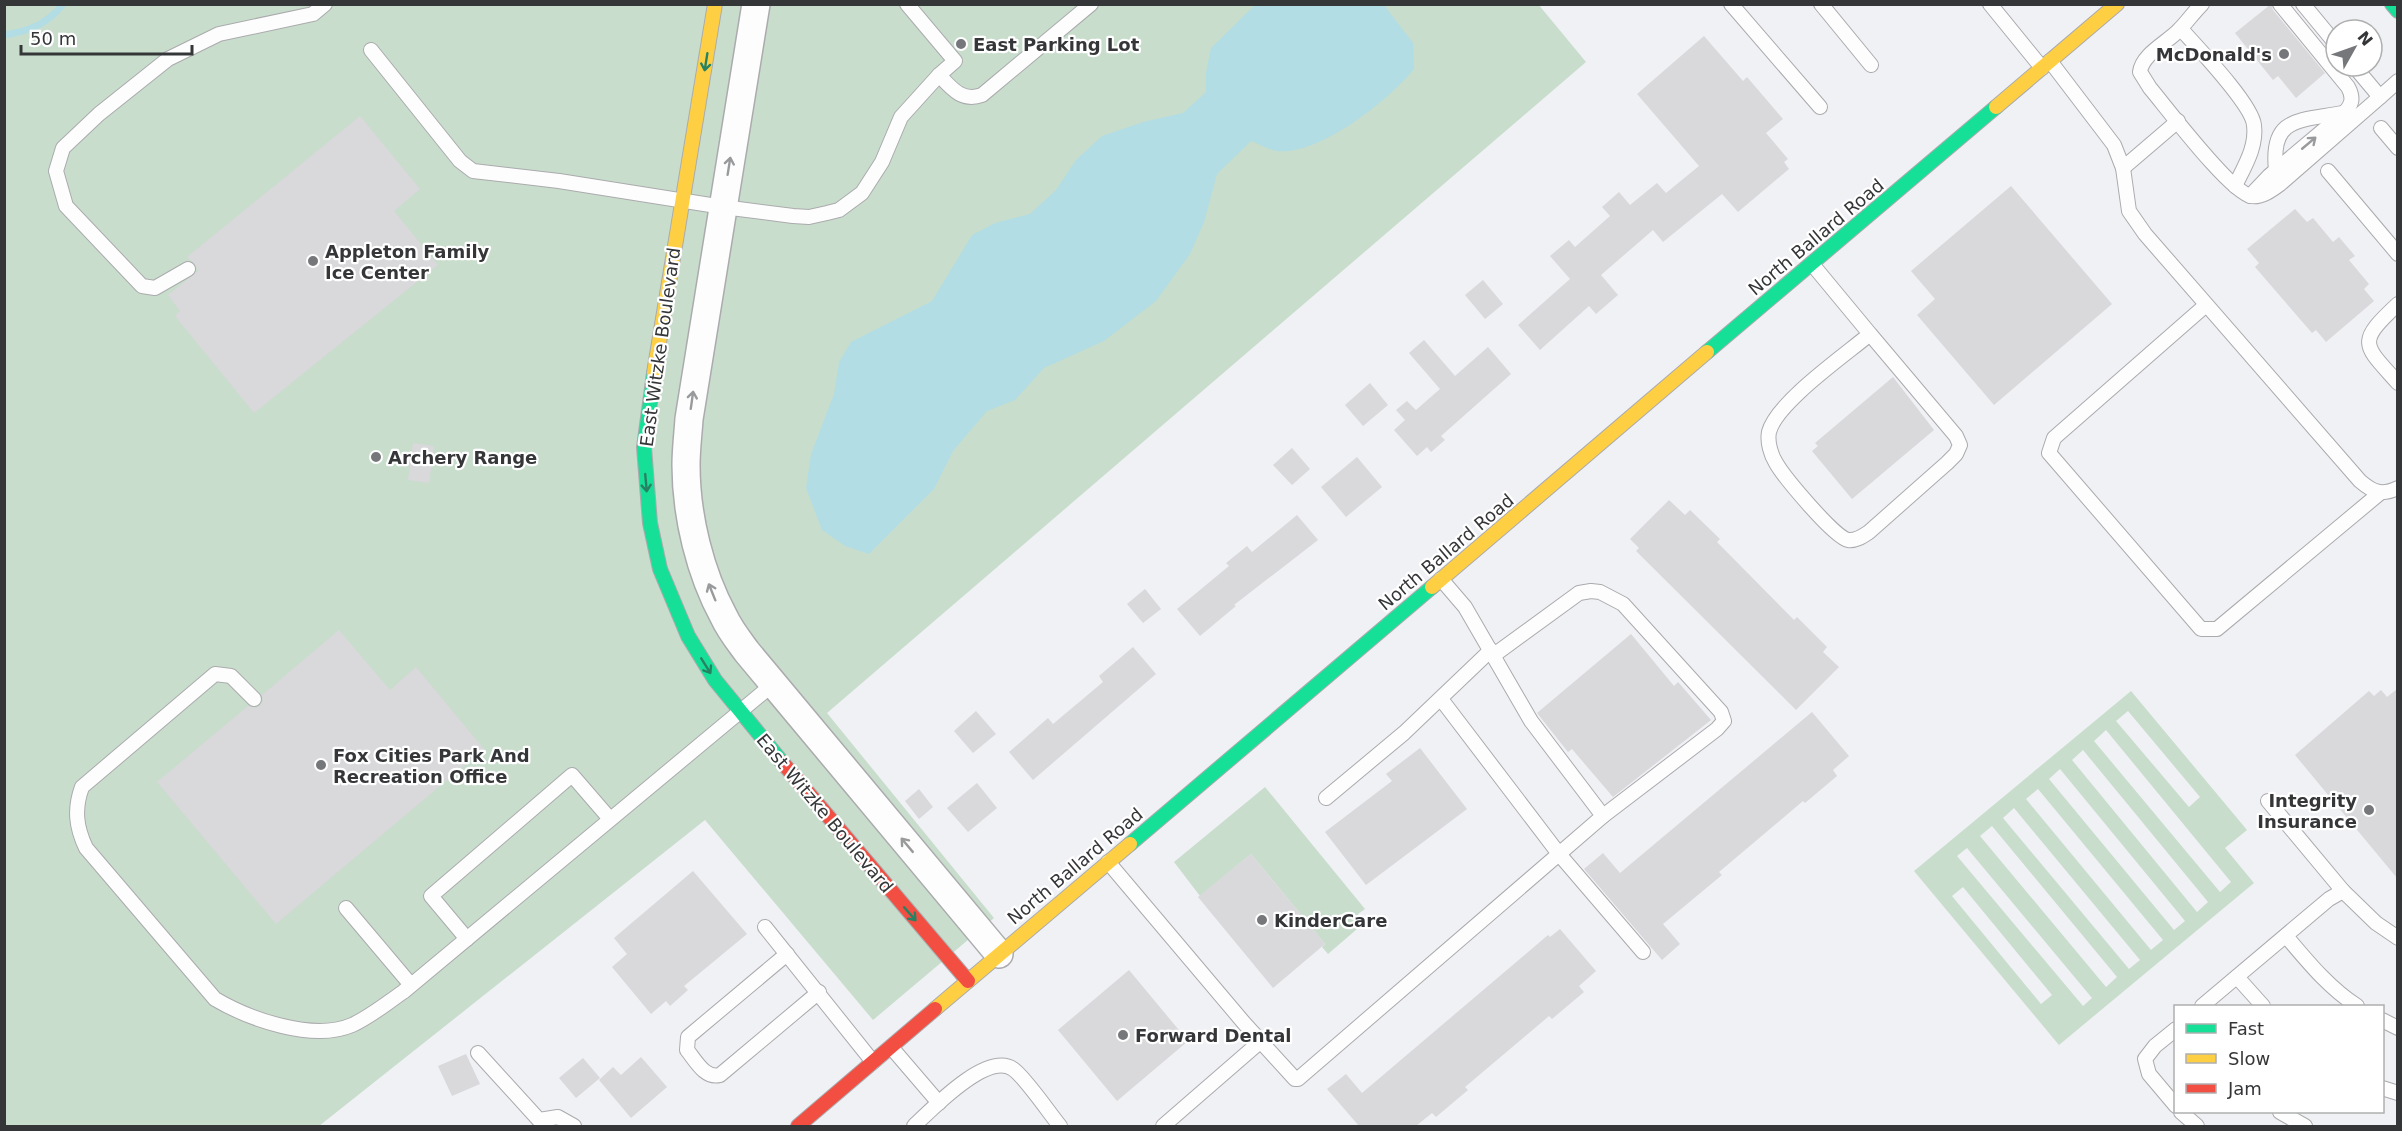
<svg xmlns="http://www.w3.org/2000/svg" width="2402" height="1131" font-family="'DejaVu Sans',sans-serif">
<rect width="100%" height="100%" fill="#f0f1f5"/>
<g fill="#c8ddcc" fill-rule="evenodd">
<polygon points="1538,4 1586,62 827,713 994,918 873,1020 705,820 319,1126 5,1126 5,5"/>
<path d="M2131,691L2247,830L2225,848L2254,883L2059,1045L1914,871ZM2128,711L2200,797L2189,807L2116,721ZM2106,730L2231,882L2220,892L2094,741ZM2083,750L2208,902L2197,912L2072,760ZM2060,769L2185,921L2174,930L2049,779ZM2038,789L2163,940L2151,950L2026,799ZM2014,808L2140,960L2129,969L2003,818ZM1992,826L2117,977L2106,987L1980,836ZM1967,848L2092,998L2083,1006L1957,856ZM1963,887L2052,995L2041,1004L1952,896Z"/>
<polygon points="1265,787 1365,909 1358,914 1364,923 1328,954 1322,947 1325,944 1251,854 1200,896 1174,862"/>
</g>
<path fill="#b2dde4" d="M1255,5H1384L1413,43L1414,69C1389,100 1319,156 1277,151C1269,150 1259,144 1251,141L1217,174L1204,222L1190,254L1156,301L1104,341L1044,368L1015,400L987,411L953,451L934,489L869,554L845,546L822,530L806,488L811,454L834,394L839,362L851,342L932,301L972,235L995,223L1030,214L1056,190L1076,160L1102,136L1143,122L1183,113L1206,92V72L1211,48Z"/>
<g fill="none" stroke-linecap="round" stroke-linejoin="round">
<path stroke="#b2dde4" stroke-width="7" d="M4,35C28,32 49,23 63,4"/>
</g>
<g fill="#d9d8db">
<polygon points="2271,4 2273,10 2325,73 2296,98 2278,76 2273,80 2235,33"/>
<polygon points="1704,36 1743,81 1747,77 1783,119 1766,133 1788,159 1784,162 1789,169 1738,212 1722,194 1663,242 1653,230 1601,275 1618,295 1596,314 1589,306 1540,350 1518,325 1570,279 1550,256 1569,240 1575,247 1610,216 1602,207 1619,192 1630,205 1657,183 1666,193 1699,166 1637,94"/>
<polygon points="360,116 420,189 394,211 438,265 254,413 175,316 180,311 168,295 198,271 195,264 187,257"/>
<polygon points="2011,186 2112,304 1994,405 1917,315 1935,299 1911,271"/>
<polygon points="2295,209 2307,222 2313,218 2333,242 2339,237 2355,256 2349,260 2369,284 2364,289 2374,301 2326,342 2316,330 2312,333 2255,267 2259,263 2247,249"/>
<polygon points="1483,280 1503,304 1485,319 1465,295"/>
<polygon points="1424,340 1455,376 1488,347 1511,374 1441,436 1445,440 1431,452 1427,447 1417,456 1394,430 1405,420 1396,410 1407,401 1416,410 1440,389 1409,353"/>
<polygon points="1893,377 1934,430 1852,499 1812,451 1818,446 1815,443"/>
<polygon points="1370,383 1388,405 1363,426 1345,405"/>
<polygon points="413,443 434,446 429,483 408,480"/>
<polygon points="1292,448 1310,469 1292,485 1273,465"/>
<polygon points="1357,457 1382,487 1346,517 1321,487"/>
<polygon points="1669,500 1685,515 1690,510 1720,539 1717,542 1794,620 1797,617 1827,647 1823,652 1839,667 1796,710 1636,551 1639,548 1630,539"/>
<polygon points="1297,515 1318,540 1234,605 1236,606 1200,636 1177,609 1229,566 1226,563 1247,546 1252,552"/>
<polygon points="1145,589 1161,609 1143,623 1127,604"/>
<polygon points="339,630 390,690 416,667 484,749 276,924 157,782 248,706 256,708 260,706 263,701 262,695"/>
<polygon points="1631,634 1674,686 1678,682 1711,720 1613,797 1572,749 1568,752 1537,713"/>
<polygon points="1133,647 1156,674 1033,780 1009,752 1048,718 1053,724 1103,682 1099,676"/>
<polygon points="2397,689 2397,878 2295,755 2369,691 2374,696 2381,690 2387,697"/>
<polygon points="976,711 996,734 973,753 954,731"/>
<polygon points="1812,712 1849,756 1833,770 1837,776 1805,803 1803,801 1719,872 1722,875 1663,924 1680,944 1662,960 1584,869 1603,853 1620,873"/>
<polygon points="1420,748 1467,809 1366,885 1325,832 1392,781 1386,774"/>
<polygon points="977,783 997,808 968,832 947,808"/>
<polygon points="919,789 933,807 919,819 905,801"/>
<polygon points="1251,854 1325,944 1273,988 1198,897"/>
<polygon points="693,871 747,934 684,986 688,990 670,1006 666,1001 651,1014 612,967 627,954 614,938"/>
<polygon points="1560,929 1596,971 1579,986 1584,992 1552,1019 1549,1016 1465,1087 1468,1090 1436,1117 1432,1113 1416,1126 1359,1126 1327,1089 1346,1074 1362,1093 1548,935 1550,937"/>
<polygon points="1129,970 1188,1041 1117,1101 1058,1030"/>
<polygon points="466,1054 480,1084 452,1096 438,1066"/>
<polygon points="641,1057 667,1087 631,1118 599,1080 613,1067 621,1075"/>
<polygon points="583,1058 600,1078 576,1098 559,1078"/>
</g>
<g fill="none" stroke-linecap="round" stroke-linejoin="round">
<g stroke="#ababae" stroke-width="16">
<g id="lane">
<polyline points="1731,4 1820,107"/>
<polyline points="1821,4 1871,65"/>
<polyline points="1990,4 2042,68"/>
<path d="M2202,4C2193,13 2187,22 2179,30C2168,42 2142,54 2140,72L2150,88C2167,108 2230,192 2251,196C2261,198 2272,190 2280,184L2380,97L2354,66"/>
<polyline points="2303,4 2336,44"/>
<path d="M2181,29C2197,47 2252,104 2254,125C2257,147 2244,167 2235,186"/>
<polyline points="371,50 460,161 473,171 559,181 723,207 793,216 809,217 827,213 839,210 862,193 882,162 901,117 939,75 955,61 907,4"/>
<path d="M2050,61L2114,145L2123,168L2129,211L2145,234L2360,481C2373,492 2381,496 2398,488"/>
<path d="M939,75C952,89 962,102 982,95L1091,4"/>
<polyline points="2380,97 2398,81"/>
<polyline points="2381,128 2398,148"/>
<polyline points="2123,168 2178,121"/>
<path d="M2276,170C2270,116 2300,121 2343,113"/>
<polyline points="2328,171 2398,254"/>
<path d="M2250,196L2269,176L2344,113C2352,105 2354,98 2348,87L2280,4"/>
<path d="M1812,264L1870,334C1845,355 1776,403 1769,432C1767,442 1771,455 1776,463C1784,477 1834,537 1848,540C1856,541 1863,536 1869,532L1947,463L1956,454L1960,445L1956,436L1870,334"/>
<polyline points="188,269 155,288 142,286 66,206 56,171 63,148 99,114 168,59 219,34 313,14 325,4"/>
<path d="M2398,304C2356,343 2363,344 2398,383"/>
<polyline points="2206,305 2054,438 2049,453 2201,629 2217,629 2380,493"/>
<polyline points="1494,655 1579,593 1591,591 1600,592 1623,604 1721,712 1724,721 1717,729 1603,816"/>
<path d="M254,699L231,676L215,674L82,787C74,809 76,827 86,848L215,999C249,1019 313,1042 352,1025C370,1017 387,1003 403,992L772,685"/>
<polyline points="1441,699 1559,854 1643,952"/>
<polyline points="1326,798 1404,733 1491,650"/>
<polyline points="2268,801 2343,891"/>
<polyline points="1108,862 1244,1023 1295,1079 1298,1079 1603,816 1531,721 1465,607 1441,579"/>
<polyline points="346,908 411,985"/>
<polyline points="765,927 873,1062"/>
<path d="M2286,936C2308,962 2329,988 2357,1006"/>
<polyline points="467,939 431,896 572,775 610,819"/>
<path d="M787,954L688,1037L687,1050C696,1061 705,1079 720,1075L819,992"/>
<polyline points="2237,977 2263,1006"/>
<polyline points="2202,1006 2329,899 2343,891 2376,923 2398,938"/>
<polyline points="2382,1020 2398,1028"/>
<polyline points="2176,1029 2155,1046 2145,1059 2149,1074 2176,1106"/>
<polyline points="891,1047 939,1103"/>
<polyline points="478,1053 539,1120 558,1117 574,1126"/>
<polyline points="2382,1088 2398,1093"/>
<polyline points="2181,1112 2197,1126"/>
<polyline points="2280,1112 2305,1126"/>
<path d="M914,1126C932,1109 987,1051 1013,1069C1024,1076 1050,1114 1060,1126"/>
<polyline points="1163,1126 1261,1041"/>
</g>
</g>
<g stroke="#ababae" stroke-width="30">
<path id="street" d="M756,4L689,419C688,434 686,450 686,465C686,516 700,573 724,617C730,630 739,641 747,652L999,954"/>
</g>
<g stroke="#ababae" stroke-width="16">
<g id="fast">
<polyline points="2392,4 2398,11"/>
<polyline points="1707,352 1996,107"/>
<polyline points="654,373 644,447 650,523 660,569 688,636 715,680 782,762"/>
<polyline points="1130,844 1432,587"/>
</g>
</g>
<g stroke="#ababae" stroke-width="16">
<g id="slow">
<polyline points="1996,107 2117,4"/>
<polyline points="654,373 715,4"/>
<polyline points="1432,587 1707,352"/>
<polyline points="935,1009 1130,844"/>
</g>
</g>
<g stroke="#ababae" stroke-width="16">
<g id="jam">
<polyline points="782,762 968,981"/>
<polyline points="798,1126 935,1009"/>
</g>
</g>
<use href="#lane" stroke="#fdfdfe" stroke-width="14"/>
<use href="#street" stroke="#fdfdfe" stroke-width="27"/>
<use href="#fast" stroke="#16e098" stroke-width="14"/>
<use href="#slow" stroke="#ffcf43" stroke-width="14"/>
<use href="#jam" stroke="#f24e42" stroke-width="14"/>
</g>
<defs><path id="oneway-shaft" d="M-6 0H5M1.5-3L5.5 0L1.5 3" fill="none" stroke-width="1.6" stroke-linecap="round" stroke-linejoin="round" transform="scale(1.5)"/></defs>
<g stroke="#278263">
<use href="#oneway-shaft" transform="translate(706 62) rotate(99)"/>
<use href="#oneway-shaft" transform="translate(646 483) rotate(85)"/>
<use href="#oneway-shaft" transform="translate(706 666) rotate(58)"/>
<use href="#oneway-shaft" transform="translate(910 914) rotate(49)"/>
</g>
<g stroke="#999a9b">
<use href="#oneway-shaft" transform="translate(2309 143) rotate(-40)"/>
<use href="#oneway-shaft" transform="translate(729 166) rotate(-81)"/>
<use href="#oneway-shaft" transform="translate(692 400) rotate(-82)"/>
<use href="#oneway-shaft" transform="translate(712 592) rotate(-112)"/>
<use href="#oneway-shaft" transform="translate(907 845) rotate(-130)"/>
</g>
<g fill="#76777a" stroke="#fff" stroke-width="2">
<circle cx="961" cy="44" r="6"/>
<circle cx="2284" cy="54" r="6"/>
<circle cx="313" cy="261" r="6"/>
<circle cx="376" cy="457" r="6"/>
<circle cx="321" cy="765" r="6"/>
<circle cx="2369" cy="810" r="6"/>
<circle cx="1262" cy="920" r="6"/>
<circle cx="1123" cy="1035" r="6"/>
</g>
<g text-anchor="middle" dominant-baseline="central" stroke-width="4.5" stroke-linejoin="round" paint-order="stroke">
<g font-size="18" font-weight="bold" fill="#353638" stroke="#fff" text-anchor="start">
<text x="973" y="44">East Parking Lot</text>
<text x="2272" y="54" text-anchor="end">McDonald's</text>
<text x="325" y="251">Appleton Family<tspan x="325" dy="21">Ice Center</tspan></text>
<text x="388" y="457">Archery Range</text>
<text x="333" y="755">Fox Cities Park And<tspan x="333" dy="21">Recreation Office</tspan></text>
<text x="2357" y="800" text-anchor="end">Integrity<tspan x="2357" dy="21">Insurance</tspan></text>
<text x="1274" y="920">KinderCare</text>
<text x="1135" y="1035">Forward Dental</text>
</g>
<g font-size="18" fill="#353638" stroke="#fff">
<text transform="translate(1816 237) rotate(-40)">North Ballard Road</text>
<text transform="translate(660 347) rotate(-82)">East Witzke Boulevard</text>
<text transform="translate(1446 552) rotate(-40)">North Ballard Road</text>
<text transform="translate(825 813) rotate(50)">East Witzke Boulevard</text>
<text transform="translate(1075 866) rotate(-40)">North Ballard Road</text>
</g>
</g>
<rect width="2402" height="1131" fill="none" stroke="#353638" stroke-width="12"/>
<rect x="2174" y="1005" width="210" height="108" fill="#ffffff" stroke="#aeafaf" stroke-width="1.5"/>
<rect x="2186" y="1024" width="30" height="9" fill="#16e098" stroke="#aeafaf" stroke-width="1.5"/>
<text x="2228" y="1035" font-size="18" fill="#353638">Fast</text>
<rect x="2186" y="1054" width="30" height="9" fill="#ffcf43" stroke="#aeafaf" stroke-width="1.5"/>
<text x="2228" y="1065" font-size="18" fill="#353638">Slow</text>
<rect x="2186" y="1084" width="30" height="9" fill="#f24e42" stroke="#aeafaf" stroke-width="1.5"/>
<text x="2228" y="1095" font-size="18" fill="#353638">Jam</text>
<g transform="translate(2354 48) rotate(50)"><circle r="28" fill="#ffffff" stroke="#aeafaf" stroke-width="1.5"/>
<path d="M0-4.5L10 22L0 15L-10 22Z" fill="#76777a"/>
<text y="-9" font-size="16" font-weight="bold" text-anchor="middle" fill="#353638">N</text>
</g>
<path d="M21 45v9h171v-9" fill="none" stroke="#353638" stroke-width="3"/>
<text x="30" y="45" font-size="18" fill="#353638" stroke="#ffffff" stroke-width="4.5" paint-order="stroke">50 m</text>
</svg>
